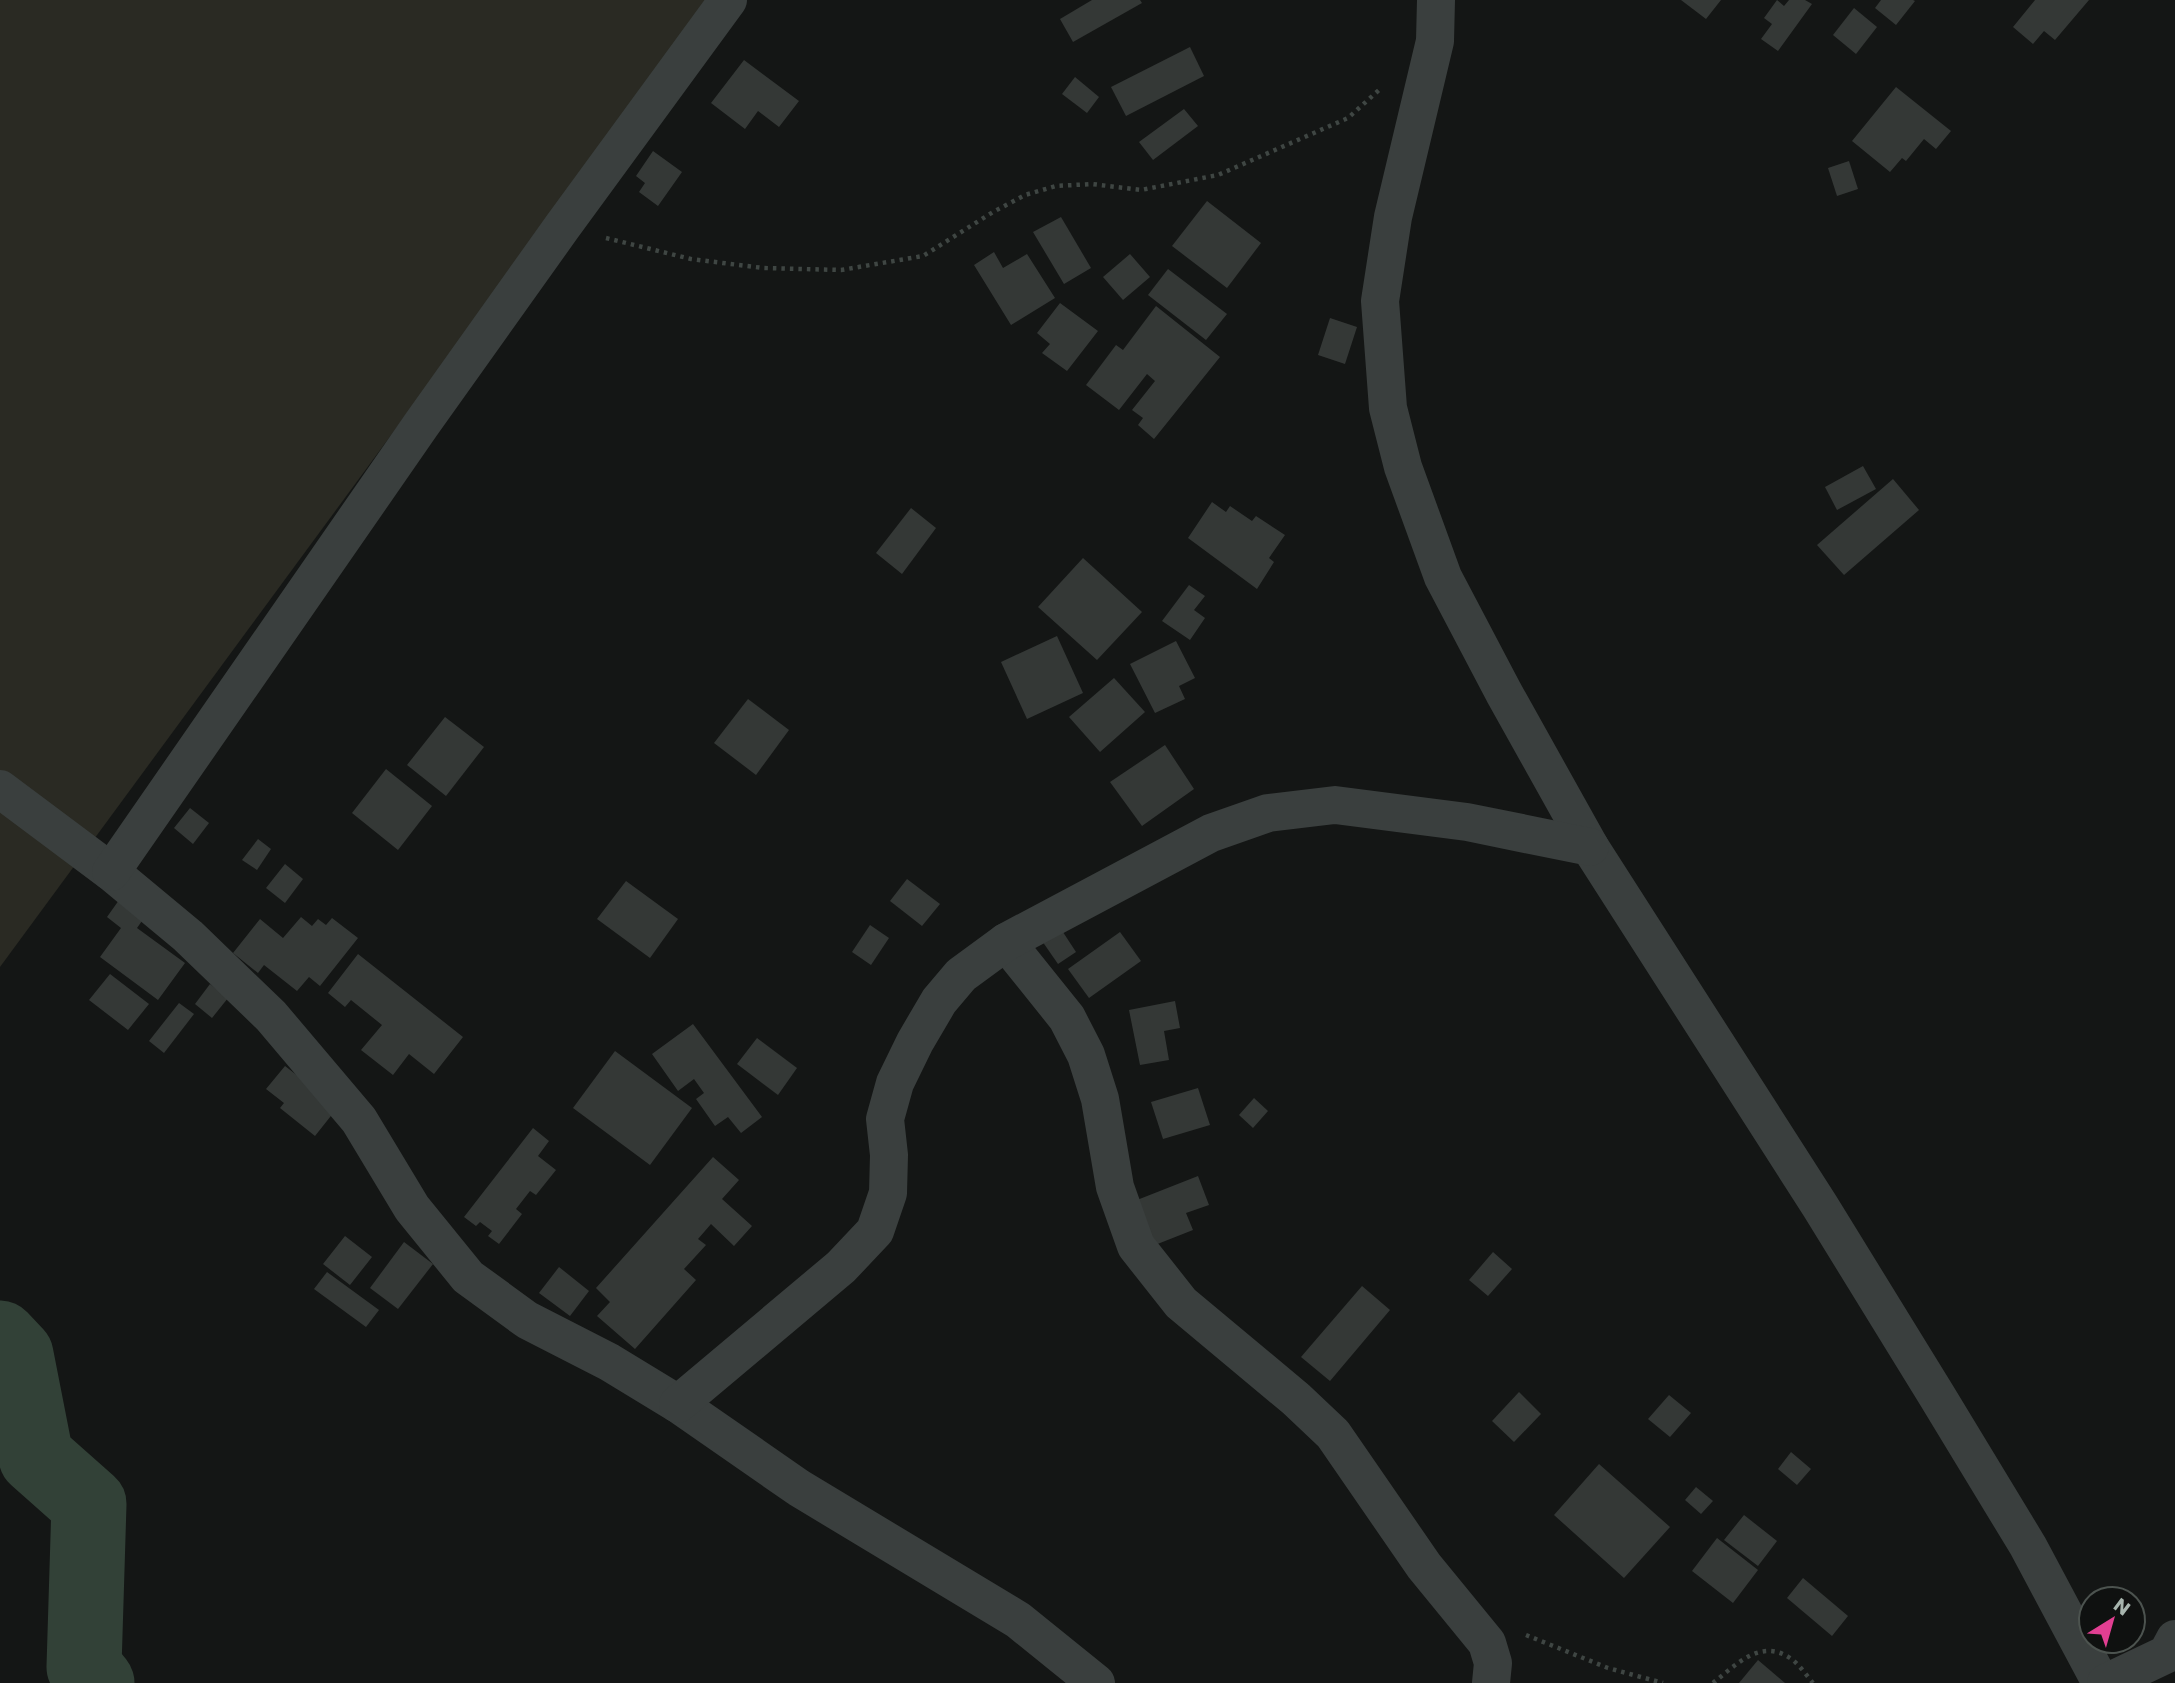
<svg xmlns="http://www.w3.org/2000/svg" width="2175" height="1683" font-family="Poppins,sans-serif">
<rect width="100%" height="100%" fill="#141615"/>
<polygon fill="#2a2a23" points="0,0 711,0 0,967"/>
<g fill="none" stroke-linecap="round" stroke-linejoin="round">
<polyline stroke="#324137" stroke-width="75" points="0,1338 16,1355 36,1457 89,1504 84,1667 97,1683"/>
</g>
<g fill="#343836">
<polygon points="1092,0 1140,0 1142,3 1073,42 1060,19"/>
<polygon points="1681,0 1721,0 1706,19"/>
<polygon points="1777,0 1784,6 1789,0 1805,0 1812,4 1778,51 1761,39 1772,24 1764,18"/>
<polygon points="1881,0 1913,0 1915,1 1896,25 1875,8"/>
<polygon points="2035,0 2089,0 2055,40 2044,31 2033,44 2013,27"/>
<polygon points="1854,8 1877,27 1856,54 1833,35"/>
<polygon points="1190,47 1204,76 1126,116 1111,87"/>
<polygon points="744,60 799,101 779,127 758,111 745,129 711,103"/>
<polygon points="1075,77 1099,97 1087,113 1062,94"/>
<polygon points="1896,87 1951,131 1936,149 1924,139 1906,161 1902,158 1890,172 1852,141"/>
<polygon points="1184,109 1198,126 1153,160 1139,142"/>
<polygon points="653,151 682,172 658,206 639,192 645,183 636,176"/>
<polygon points="1849,161 1858,189 1837,196 1828,168"/>
<polygon points="1207,201 1261,243 1227,288 1172,246"/>
<polygon points="1061,217 1091,268 1064,284 1033,232"/>
<polygon points="994,252 1003,268 1027,254 1055,298 1011,325 974,265"/>
<polygon points="1130,254 1150,277 1123,300 1103,277"/>
<polygon points="1168,269 1227,314 1206,340 1148,295"/>
<polygon points="1060,303 1098,331 1067,371 1042,353 1050,344 1037,333"/>
<polygon points="1156,306 1220,357 1154,439 1138,425 1143,418 1132,410 1155,381 1147,374 1119,410 1086,385 1116,345 1123,350"/>
<polygon points="1330,318 1357,327 1345,364 1318,355"/>
<polygon points="1863,466 1876,489 1837,510 1825,487"/>
<polygon points="1893,479 1919,510 1844,575 1817,545"/>
<polygon points="1212,502 1226,512 1230,506 1252,521 1256,516 1285,535 1269,558 1274,562 1257,589 1188,538"/>
<polygon points="911,508 936,528 902,574 876,553"/>
<polygon points="1083,558 1142,612 1097,660 1038,607"/>
<polygon points="1189,585 1205,596 1194,610 1205,618 1190,640 1162,621"/>
<polygon points="1057,636 1083,693 1027,719 1001,662"/>
<polygon points="1176,641 1195,678 1179,686 1185,699 1155,713 1130,664"/>
<polygon points="1114,678 1145,712 1100,752 1069,717"/>
<polygon points="748,699 789,730 756,775 714,743"/>
<polygon points="445,717 484,747 446,796 407,765"/>
<polygon points="1165,745 1194,789 1142,826 1110,782"/>
<polygon points="386,769 432,806 398,850 352,813"/>
<polygon points="190,808 209,823 193,844 174,828"/>
<polygon points="258,839 271,849 257,870 242,860"/>
<polygon points="285,864 303,879 285,903 266,888"/>
<polygon points="907,879 940,904 922,926 890,901"/>
<polygon points="626,881 678,919 650,958 597,919"/>
<polygon points="124,893 149,911 137,928 185,963 158,1000 100,957 121,928 107,917"/>
<polygon points="301,917 312,926 318,919 326,925 332,918 358,938 320,986 309,977 297,991 264,965 258,973 233,953 260,919 283,938"/>
<polygon points="870,925 889,938 871,965 852,952"/>
<polygon points="1059,926 1076,952 1058,964 1040,938"/>
<polygon points="1120,932 1141,961 1089,998 1068,969"/>
<polygon points="358,954 463,1037 434,1074 409,1054 393,1075 361,1050 382,1025 351,1000 345,1007 328,993"/>
<polygon points="110,974 149,1004 128,1030 89,1000"/>
<polygon points="210,984 228,998 212,1018 195,1004"/>
<polygon points="1175,1001 1180,1028 1164,1031 1169,1060 1140,1065 1129,1010"/>
<polygon points="179,1003 194,1014 164,1053 149,1041"/>
<polygon points="693,1024 762,1117 741,1133 728,1117 715,1126 696,1099 704,1093 694,1079 678,1091 652,1054"/>
<polygon points="757,1038 797,1068 778,1095 737,1064"/>
<polygon points="615,1051 692,1108 650,1165 573,1108"/>
<polygon points="285,1066 338,1107 315,1136 280,1108 284,1103 266,1089"/>
<polygon points="1198,1088 1210,1125 1163,1139 1151,1102"/>
<polygon points="1254,1098 1268,1111 1253,1128 1239,1115"/>
<polygon points="533,1128 549,1141 538,1156 556,1170 536,1195 530,1191 516,1209 522,1214 499,1244 488,1236 492,1231 480,1222 476,1226 464,1217"/>
<polygon points="713,1157 739,1180 722,1199 752,1226 734,1246 711,1224 698,1239 706,1245 684,1269 696,1280 635,1349 597,1316 610,1302 596,1288"/>
<polygon points="1198,1176 1209,1205 1186,1213 1193,1230 1155,1245 1137,1200"/>
<polygon points="345,1236 372,1257 350,1285 323,1264"/>
<polygon points="404,1242 433,1264 398,1309 370,1288"/>
<polygon points="1493,1252 1512,1269 1488,1296 1469,1280"/>
<polygon points="559,1267 589,1291 570,1316 539,1293"/>
<polygon points="327,1272 379,1310 366,1327 314,1289"/>
<polygon points="1362,1286 1390,1310 1330,1381 1301,1357"/>
<polygon points="1519,1392 1541,1414 1514,1442 1492,1421"/>
<polygon points="1669,1395 1691,1413 1670,1437 1648,1419"/>
<polygon points="1791,1452 1811,1469 1797,1485 1778,1469"/>
<polygon points="1599,1464 1670,1527 1624,1578 1554,1515"/>
<polygon points="1696,1487 1713,1501 1701,1514 1685,1500"/>
<polygon points="1744,1515 1777,1541 1758,1566 1724,1540"/>
<polygon points="1717,1538 1758,1570 1733,1603 1692,1571"/>
<polygon points="1803,1578 1848,1616 1832,1636 1787,1598"/>
<polygon points="1758,1660 1785,1683 1739,1683"/>
</g>
<g fill="none" stroke-linecap="round" stroke-linejoin="round">
<g stroke="#3f4643" stroke-width="4.5" stroke-dasharray="3.5 5" stroke-linecap="butt">
<polyline points="606,238 691,259 763,268 841,270 923,256 993,212 1025,195 1056,186 1092,184 1141,190 1218,175 1348,118 1379,90"/>
<polyline points="1526,1635 1608,1668 1663,1683"/>
<path d="M1713,1683C1736,1665 1760,1638 1790,1658C1799,1664 1806,1675 1813,1683"/>
</g>
<g stroke="#3a3f3e" stroke-width="38">
<polyline points="1436,0 1435,41 1393,217 1380,301 1388,408 1403,467 1443,577 1504,693 1590,847 1820,1206 1937,1396 2028,1546 2101,1683"/>
<polyline points="0,789 111,872 188,936 271,1016 359,1120 412,1208 468,1277 527,1320 609,1362 678,1404 799,1488 1018,1620 1096,1683"/>
<polyline points="111,872 421,425 562,227 728,0"/>
<polyline points="1006,942 1067,1018 1086,1055 1100,1099 1115,1187 1136,1246 1181,1303 1296,1399 1333,1434 1424,1566 1487,1643 1493,1663 1491,1683"/>
<polyline points="678,1404 841,1267 875,1231 888,1193 889,1155 885,1119 895,1083 915,1042 939,1001 961,975 1006,942 1211,833 1268,813 1335,805 1467,822 1590,847"/>
<polyline points="2106,1683 2167,1654 2175,1639"/>
</g>
</g>
<g transform="translate(2112 1620) rotate(37)"><circle r="33" fill="#0f1110" stroke="#4c534f" stroke-width="2"/>
<path d="M0-5L12 26L0 18L-12 26Z" fill="#e23f92"/>
<text y="-10" font-size="19" font-weight="bold" text-anchor="middle" fill="#a7b5ae">N</text>
</g>
</svg>
